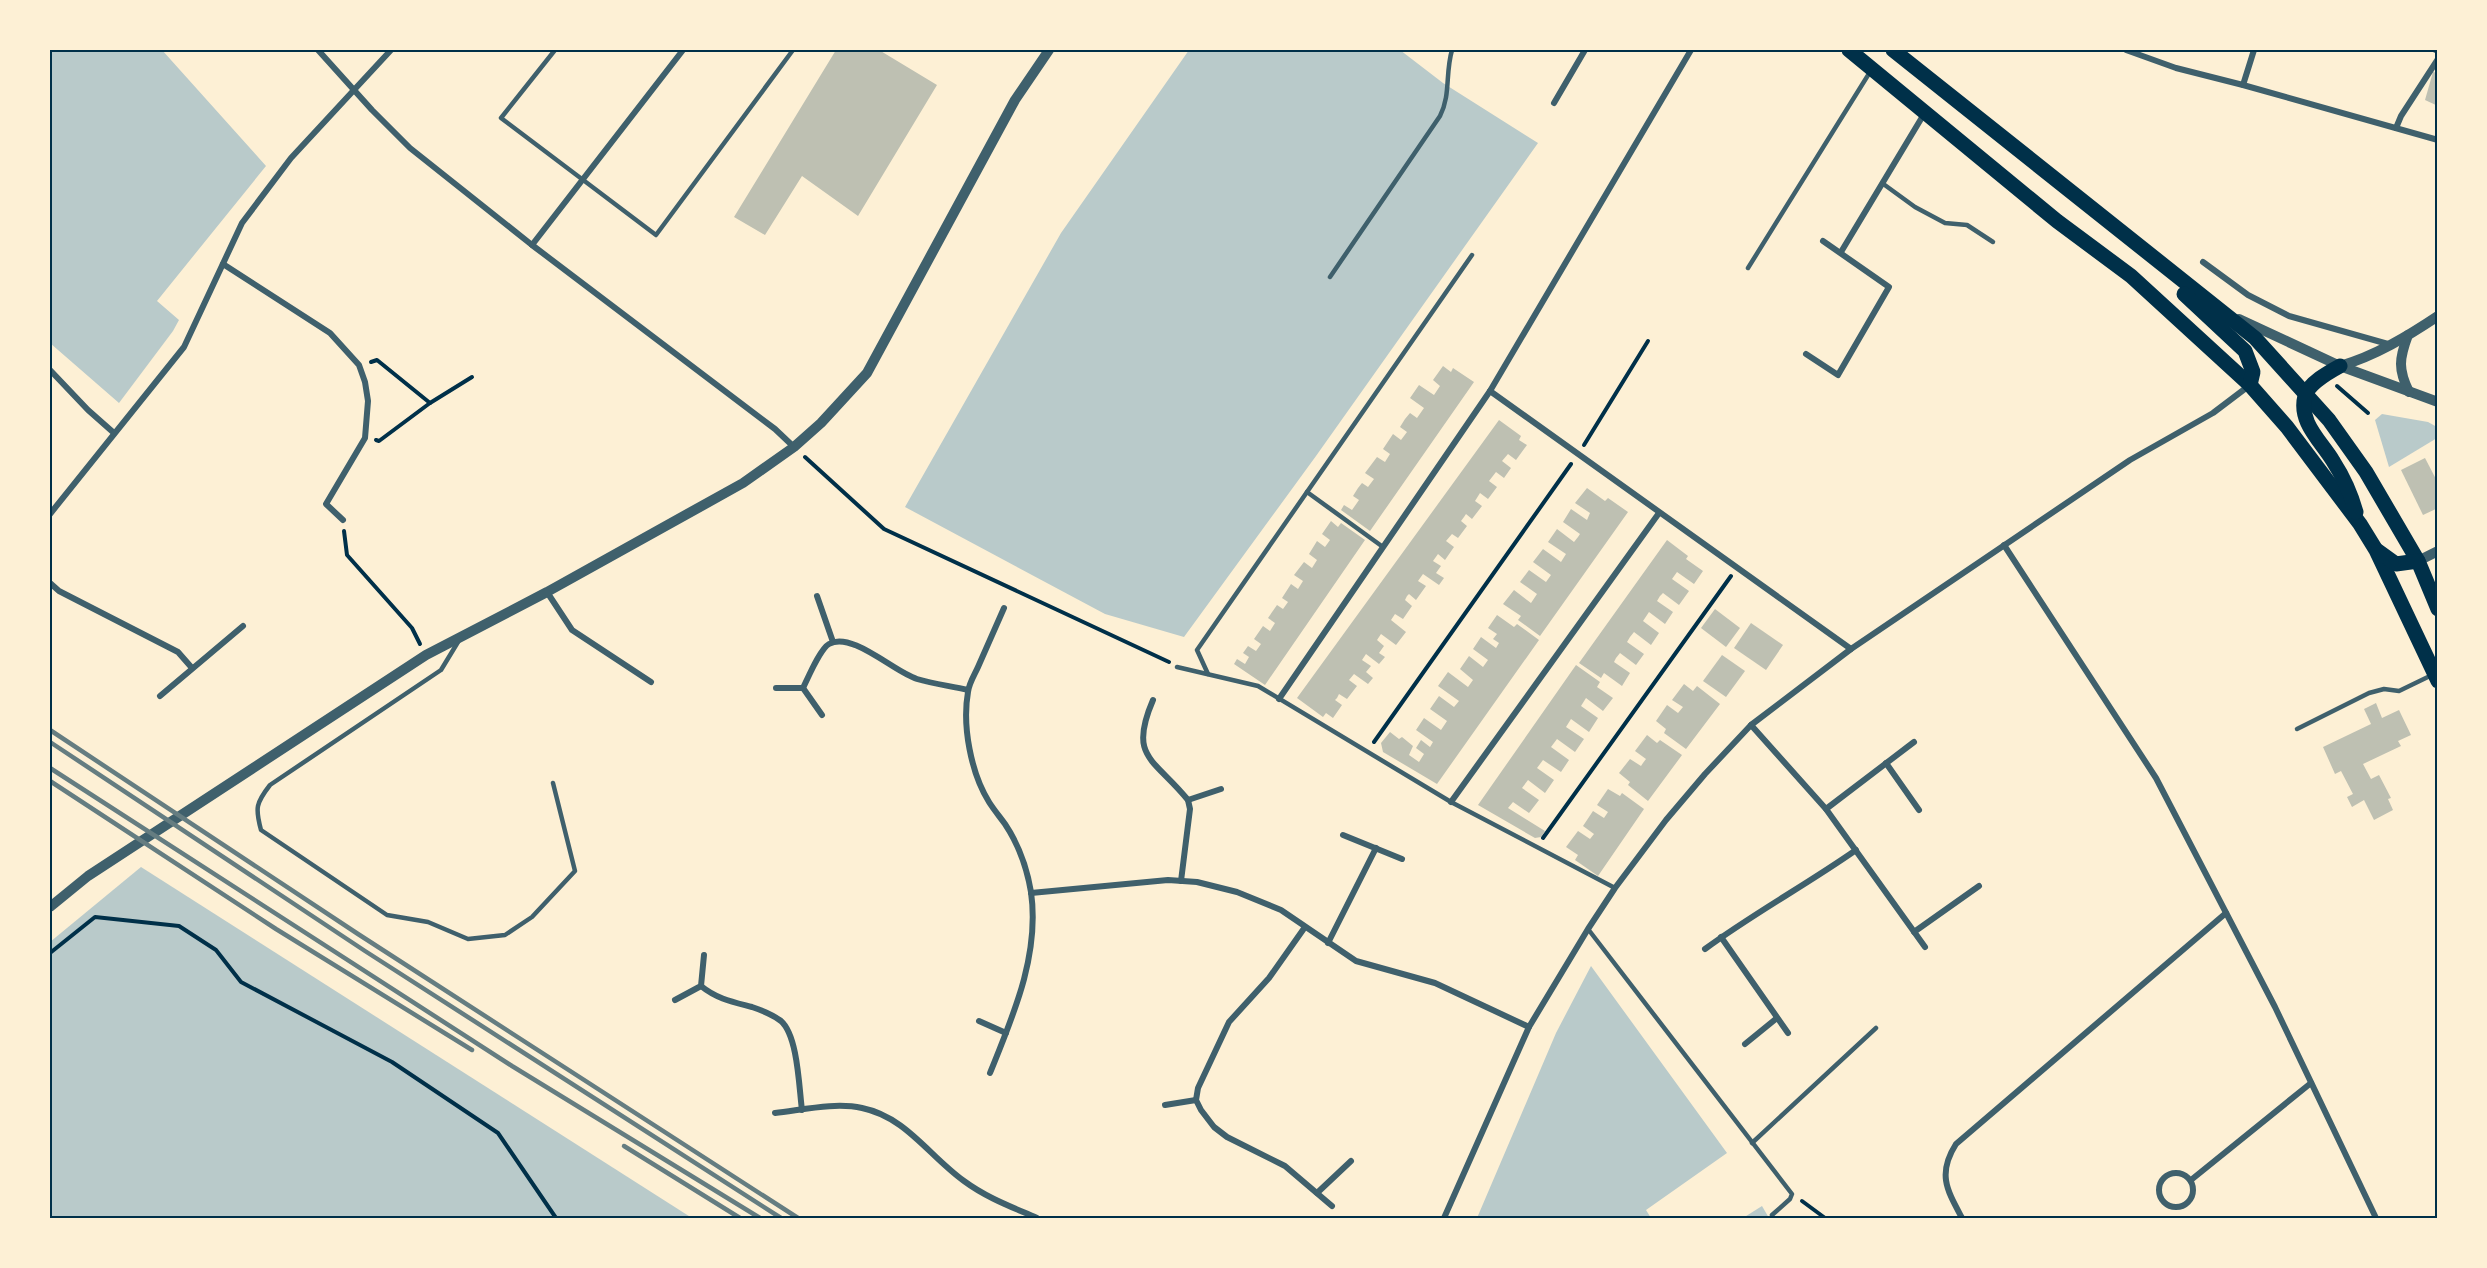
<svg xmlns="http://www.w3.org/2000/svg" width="2487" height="1268" font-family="Jost,sans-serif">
<rect width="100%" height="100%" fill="#fdf0d5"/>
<g fill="#b9caca">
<polygon points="50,50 162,50 266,166 157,301 179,320 173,331 119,403 50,343"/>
<polygon points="1189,50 1400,50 1443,83 1538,143 1316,456 1184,637 1105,614 905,507 1061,233"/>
<polygon points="2382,414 2428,422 2437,427 2437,438 2389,467 2375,420"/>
<polygon points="141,867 692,1218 50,1218 50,942"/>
<polygon points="1591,966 1727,1153 1646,1210 1651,1218 1477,1218 1556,1033"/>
<polygon points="1762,1206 1769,1218 1743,1218"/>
</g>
<g fill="#bec0b2">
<polygon points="836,50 879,50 937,85 858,216 802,176 765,235 734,217"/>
<polygon points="2433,72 2438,73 2438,106 2425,100"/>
<polygon points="1443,366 1451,372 1453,368 1474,382 1370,531 1341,510 1344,505 1352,510 1359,500 1353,496 1358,488 1362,483 1368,487 1374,479 1365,473 1377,457 1385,462 1390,454 1383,449 1393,434 1401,440 1407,432 1400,427 1405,419 1410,413 1417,418 1424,408 1410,398 1419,385 1434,395 1440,386 1433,380"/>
<polygon points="1499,420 1521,436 1519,440 1527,445 1516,460 1508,454 1502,461 1511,468 1504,478 1496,472 1489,481 1497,487 1488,499 1480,493 1475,501 1482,506 1472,519 1466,514 1464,517 1461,521 1467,526 1458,538 1452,534 1446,541 1454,547 1445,560 1438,554 1433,561 1441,566 1436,573 1444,578 1439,585 1423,574 1418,581 1426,586 1416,600 1409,594 1407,596 1405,600 1412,606 1403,619 1395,614 1391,620 1406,632 1396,645 1381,634 1377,640 1384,646 1379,653 1385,657 1379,664 1366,654 1362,660 1371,666 1366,672 1373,678 1368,684 1354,674 1349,680 1357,686 1347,699 1339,694 1337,698 1335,700 1342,705 1333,718 1326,713 1323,717 1297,698"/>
<polygon points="2425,458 2438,483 2438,508 2423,515 2401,470"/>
<polygon points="1587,488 1605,501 1608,498 1628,512 1540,636 1518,620 1521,616 1503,604 1514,590 1531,603 1537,594 1520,582 1529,570 1546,582 1551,575 1533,562 1543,549 1561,562 1566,554 1548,542 1557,529 1574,542 1578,537 1580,534 1563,522 1571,509 1587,520 1590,513 1575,503"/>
<polygon points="1331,521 1338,527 1341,523 1365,540 1265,685 1234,664 1237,659 1245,664 1249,657 1243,653 1248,646 1256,651 1261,644 1254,639 1263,626 1270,631 1275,623 1268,618 1277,605 1283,609 1288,602 1282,598 1291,584 1298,589 1303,581 1294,575 1304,562 1312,568 1317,560 1309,554 1317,541 1325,547 1330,540 1322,534"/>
<polygon points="1667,540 1688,556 1686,559 1703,571 1694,584 1677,572 1672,579 1689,591 1679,605 1663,593 1660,596 1657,601 1673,612 1665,624 1649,612 1643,621 1659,633 1651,645 1634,632 1630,637 1627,642 1644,654 1636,665 1620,653 1616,658 1614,662 1630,673 1622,686 1604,673 1601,678 1579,663"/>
<polygon points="1715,609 1740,628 1726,647 1701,628"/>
<polygon points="1497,615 1514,627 1517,624 1539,640 1437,784 1383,752 1381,743 1390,732 1399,739 1402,737 1413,746 1409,755 1419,762 1424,754 1416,748 1421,740 1430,747 1433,742 1416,730 1424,718 1441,730 1447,721 1430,709 1439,696 1454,707 1459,701 1438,686 1448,672 1468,687 1473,680 1460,669 1469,656 1483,667 1488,660 1473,649 1481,637 1496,648 1499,643 1493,639 1497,634 1488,628"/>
<polygon points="1751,623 1783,645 1766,670 1734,648"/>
<polygon points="1722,655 1745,671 1726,697 1703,681"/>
<polygon points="1576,665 1600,682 1597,687 1613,698 1603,711 1586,698 1581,706 1598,718 1589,732 1571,719 1566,727 1584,739 1575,752 1557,739 1551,747 1569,760 1561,772 1543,760 1537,768 1554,780 1545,793 1528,780 1522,788 1539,800 1529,813 1513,802 1508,808 1545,831 1541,837 1535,838 1478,805"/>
<polygon points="1684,684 1693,691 1697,686 1720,704 1686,749 1664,733 1666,729 1656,721 1667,705 1678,713 1683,707 1672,700"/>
<polygon points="2376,703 2382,718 2399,710 2411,735 2398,741 2401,746 2363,764 2371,779 2379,775 2391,798 2388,799 2393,810 2374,820 2364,800 2352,807 2347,797 2353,794 2341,771 2335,774 2323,747 2371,724 2364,709"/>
<polygon points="1647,735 1657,743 1660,740 1682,755 1648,801 1628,785 1630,782 1619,773 1630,759 1641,766 1643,763 1646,759 1635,751"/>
<polygon points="1608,789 1620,796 1622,793 1644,809 1598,876 1575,860 1578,855 1566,847 1578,831 1590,839 1594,834 1583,826 1593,811 1604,818 1608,812 1597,805"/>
</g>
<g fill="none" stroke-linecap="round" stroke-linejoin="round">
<g stroke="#003049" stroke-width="4">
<polyline points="371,362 377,360 430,403"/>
<polyline points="2337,386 2368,413"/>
<polyline points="376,440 379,441 430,403 472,377"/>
<polyline points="1584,445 1648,341"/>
<polyline points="805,457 884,529 1169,662"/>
<polyline points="344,531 347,555 412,628 420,644"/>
<polyline points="1374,742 1571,464"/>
<polyline points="1543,838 1731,576"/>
<polyline points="50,953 95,917 179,926 216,950 241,982 392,1062 498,1133 556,1218"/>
<polyline points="1802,1201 1825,1218"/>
</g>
<g stroke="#3f606c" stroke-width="4.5">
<polyline points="555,50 501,118 656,235 793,50"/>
<polyline points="2434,50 2438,52"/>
<polyline points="1882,183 1915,207 1945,223 1967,225 1993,242"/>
<polyline points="1748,268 1870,72"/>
<path d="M1330,277L1440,116C1451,94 1445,74 1452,50"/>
<polyline points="1307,492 1383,547"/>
<path d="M458,642L441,670L270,785C256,803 255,808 261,830L387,915L428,922L468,939L505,935L532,917L575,871L553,783"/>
<polyline points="1177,667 1258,686 1451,802 1615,888"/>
<polyline points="1208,674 1197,650 1472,255"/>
<polyline points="2297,729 2369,693 2384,689 2399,691 2432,675"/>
<polyline points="1588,929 1792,1194 1790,1199 1772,1215"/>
<polyline points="1752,1143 1876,1028"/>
</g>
<g stroke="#3f606c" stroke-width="6">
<polyline points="318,50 372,110 410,148 532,245 775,429 794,447"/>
<polyline points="2126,50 2176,68 2243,85 2438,140"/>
<polyline points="2243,85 2254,50"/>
<polyline points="1554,103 1585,50"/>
<polyline points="2396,128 2401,116 2438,59"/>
<polyline points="532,245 683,50"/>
<polyline points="1841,252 1924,114"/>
<polyline points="2203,262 2248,295 2289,316 2388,344"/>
<polyline points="223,264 330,333 359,365 365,382 368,401 365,438 326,504 343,520"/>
<polyline points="1806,354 1838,375 1889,287 1823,241"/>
<polyline points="50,370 88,410 114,433"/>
<polyline points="1490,391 1851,649"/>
<polyline points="50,514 184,347 242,223 291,158 391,50"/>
<polyline points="2004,545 2156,778 2275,1007 2376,1218"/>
<polyline points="50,583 59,591 178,652 192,668"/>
<polyline points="547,592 572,630 651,682"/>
<polyline points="817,596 833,642"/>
<polyline points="776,688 803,688 822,715"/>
<path d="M803,688C808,678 820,649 829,644C852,631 894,672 917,679C934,684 951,686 968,690"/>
<polyline points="160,696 243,626"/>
<polyline points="1279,699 1490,391 1691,50"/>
<path d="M1153,700C1128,758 1154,758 1188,800L1190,809L1181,881"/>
<polyline points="1751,725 1826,809 1925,947"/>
<polyline points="1886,763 1919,810"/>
<polyline points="1188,800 1221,789"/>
<polyline points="1451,802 1659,513"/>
<polyline points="1826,809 1914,742"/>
<polyline points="1343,835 1402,859"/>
<polyline points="1031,893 1168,880 1197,882 1237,892 1281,910 1356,961 1435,983 1529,1027"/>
<polyline points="1305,927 1269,978 1229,1022 1198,1088 1196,1100 1201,1110 1214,1127 1227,1137 1285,1166 1332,1206"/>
<polyline points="1914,932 1979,886"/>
<polyline points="1721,937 1788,1033"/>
<polyline points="1328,943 1376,848"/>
<path d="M1705,949C1754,913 1806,885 1856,850"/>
<path d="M701,986C717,999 733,1002 752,1007C761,1010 773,1015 781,1021C798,1036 799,1088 802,1110"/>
<polyline points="675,1000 701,986 704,955"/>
<polyline points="979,1021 1006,1033"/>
<polyline points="1745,1044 1777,1018"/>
<path d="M990,1073C1013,1016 1040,955 1031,892C1027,868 1019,845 1005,824C1000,817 994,810 989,802C971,773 962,726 968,692C969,683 975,674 978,667C987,647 995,628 1004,608"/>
<polyline points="1165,1105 1196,1100"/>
<path d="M775,1113C802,1110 835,1102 862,1108C906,1117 929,1156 964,1181C987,1198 1012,1207 1037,1218"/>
<circle cx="2176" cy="1190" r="17"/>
<polyline points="2191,1180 2311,1083"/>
<polyline points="1317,1193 1351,1161"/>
<polyline points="1444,1218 1529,1027 1588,929 1615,888 1666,820 1705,774 1751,725 1851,649 2130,460 2213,413 2250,385"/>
<path d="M1962,1218C1947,1190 1937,1174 1956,1144L2226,913"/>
</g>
<g stroke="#3f606c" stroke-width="10">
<polyline points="2239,319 2340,366 2438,402"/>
<path d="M2408,335C2399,359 2398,369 2409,392"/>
<path d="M2340,366C2375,356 2408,336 2438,316"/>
<polyline points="2418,561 2438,551"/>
<polyline points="50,907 88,876 426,655 547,592 743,483 794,447 821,423 867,373 1015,100 1049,50"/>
</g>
<g stroke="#003049" stroke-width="15">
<polyline points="1849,50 2057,221 2131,276 2250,385 2287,427 2360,524 2376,550 2438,681"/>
<polyline points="1893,50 2255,338 2329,420 2366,472 2418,561 2438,609"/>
<polyline points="2184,294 2245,351 2253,372 2250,385"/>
<path d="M2340,366C2329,372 2309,383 2305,396C2298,422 2321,441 2333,461C2344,478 2351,494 2356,512"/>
<polyline points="2378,551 2396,564 2418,561"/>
</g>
<g stroke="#657d81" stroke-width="4.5">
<polyline points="50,730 358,934 798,1218"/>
<polyline points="50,742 365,951 781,1218"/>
<polyline points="50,768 512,1066 760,1218"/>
<polyline points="50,781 276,929 472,1050"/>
<polyline points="624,1146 740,1218"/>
</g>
</g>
<rect width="2487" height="1268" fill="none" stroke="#fdf0d5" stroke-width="102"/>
<rect x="51" y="51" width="2385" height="1166" fill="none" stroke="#003049" stroke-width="2"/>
</svg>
